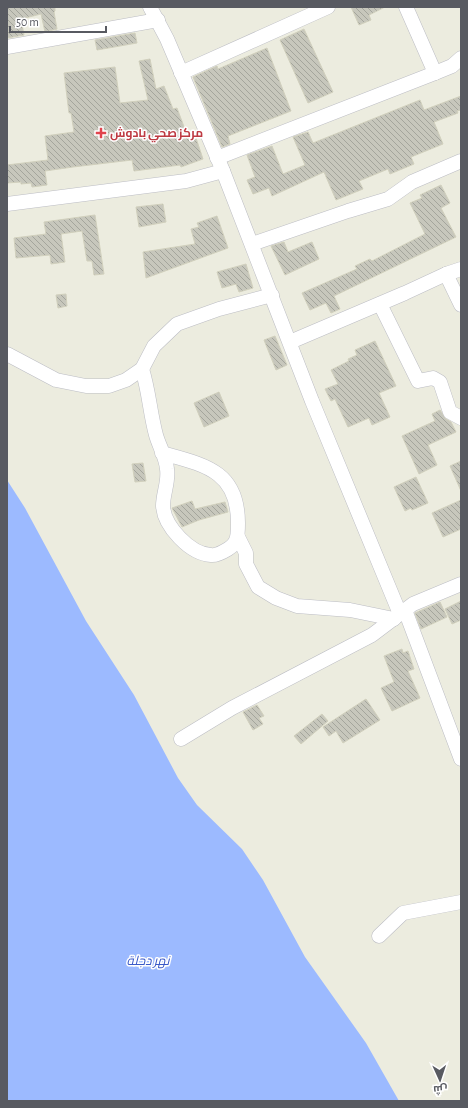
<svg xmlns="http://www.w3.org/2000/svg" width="468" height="1108" font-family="'Alegreya Sans',Cairo,sans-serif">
<defs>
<pattern id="building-back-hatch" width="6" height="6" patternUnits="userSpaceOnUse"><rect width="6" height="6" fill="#c7c7bc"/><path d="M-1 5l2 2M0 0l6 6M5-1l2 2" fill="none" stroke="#a4a59c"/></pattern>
</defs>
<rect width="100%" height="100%" fill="#ececdf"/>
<polygon fill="#9cbaff" points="7,480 25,508 86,621 134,695 178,778 197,805 242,849 263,880 305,957 366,1043 399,1101 7,1101"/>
<g fill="url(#building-back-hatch)" stroke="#d1d0bd">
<polygon points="7,7 55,7 55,11 54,12 57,29 45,32 41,14 21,19 24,35 7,38"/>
<polygon points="351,7 385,7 369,15 371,20 359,25"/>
<polygon points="304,29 333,92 308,103 280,40"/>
<polygon points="135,33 137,43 97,50 95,40"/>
<polygon points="267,48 291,111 228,136 230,144 222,147 193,77 217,66 218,69"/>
<polygon points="150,59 156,89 164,86 173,109 177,108 189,140 196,138 203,159 181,167 180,165 134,171 132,160 73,167 45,171 47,185 32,187 31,183 21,184 21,182 7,183 7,165 48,160 45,136 74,132 71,113 69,113 64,73 115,67 120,103 148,100 139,61"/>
<polygon points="461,96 461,110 457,111 458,113 434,122 443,144 411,157 414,164 390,174 388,169 359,181 363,189 336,200 324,172 272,196 269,188 253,194 247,180 255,177 247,155 272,146 283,174 305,165 293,137 308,132 313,143 420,100 424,110"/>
<polygon points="441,185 450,203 441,208 456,237 334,296 340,309 331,313 326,303 310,310 302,293 357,269 355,266 370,259 372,261 425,234 410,203 422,198 420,195"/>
<polygon points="163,204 166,222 139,227 136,207"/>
<polygon points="95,215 104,274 94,275 92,261 87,261 82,231 61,234 65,262 51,264 50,255 16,258 14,238 46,234 44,222"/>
<polygon points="217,216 228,248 146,278 143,252 195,244 191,229 199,227 197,223"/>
<polygon points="284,242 288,252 312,242 319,259 285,275 271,246"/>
<polygon points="246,264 253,288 239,292 236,284 222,288 217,272"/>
<polygon points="66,294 67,306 58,308 56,295"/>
<polygon points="275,336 287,365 276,370 264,340"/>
<polygon points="375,341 396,386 379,393 390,417 372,425 369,418 348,427 335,399 331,401 325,389 338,384 331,370 349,361 348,359 357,355 355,350"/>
<polygon points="219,392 229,416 204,427 194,403"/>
<polygon points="440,410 446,419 451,422 456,432 428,445 437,465 419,474 402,436 435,421 432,414"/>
<polygon points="461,461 461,491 450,466"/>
<polygon points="143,463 146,481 135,482 132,464"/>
<polygon points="416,477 428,503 412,510 411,508 405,511 394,487"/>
<polygon points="461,500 461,529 443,537 432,513"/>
<polygon points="192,501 195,509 225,502 228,512 199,520 182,527 172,508"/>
<polygon points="461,601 461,620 452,624 445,609"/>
<polygon points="440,602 447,617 421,629 415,613"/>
<polygon points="402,649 403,653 408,651 414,669 408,671 420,698 392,711 381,688 394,682 384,656"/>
<polygon points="366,699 380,720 343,743 336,731 329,736 323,727"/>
<polygon points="257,705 264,716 259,718 263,724 253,730 243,712"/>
<polygon points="322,714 328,721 301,744 294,736"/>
</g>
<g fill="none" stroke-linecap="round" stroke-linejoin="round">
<g stroke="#bcbdc4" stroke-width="15">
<g id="minor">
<polyline points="150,7 167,39 223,171 312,401 400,614"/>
<polyline points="406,7 435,73"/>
<polyline points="7,47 158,20"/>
<polyline points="181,73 328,7"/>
<polyline points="217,158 435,73 452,66 461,58"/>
<polyline points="7,204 186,181 223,171"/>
<polyline points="252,244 348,211 388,199 412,182 461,161"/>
<polyline points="446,274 461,305"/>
<polyline points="380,304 418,381 433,378 440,382 450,412 461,418"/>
<polyline points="290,342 405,293 446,274 461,269"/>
<polyline points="7,354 56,380 86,386 109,386 126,380 142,369 154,346 177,324 219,309 272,295"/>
<path d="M142,369C149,391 150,413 156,435C159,446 166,457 167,469C169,482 163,493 163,506C164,526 190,554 211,555C216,556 223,552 228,549C238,543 238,535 238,523C238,471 205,465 162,453"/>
<polyline points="238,537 246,553 246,564 258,587 276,598 297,606 350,610 394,619"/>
<polyline points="405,610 461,759"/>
<polyline points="181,739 232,708 372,635 413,604 461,584"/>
<polyline points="379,936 403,913 461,902"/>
</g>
</g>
<use href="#minor" stroke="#fff" stroke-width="14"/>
</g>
<path fill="#e0444e" stroke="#fff" stroke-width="1.5" d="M99 127h4v4h4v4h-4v4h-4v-4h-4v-4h4z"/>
<g text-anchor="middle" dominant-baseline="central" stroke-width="3" stroke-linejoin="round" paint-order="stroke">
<g font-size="12" font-weight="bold" fill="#be3a42" stroke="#fff" text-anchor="start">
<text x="110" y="133">مركز صحي بادوش</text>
</g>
<g font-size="13" font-style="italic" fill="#3959c8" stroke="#fff">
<text x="148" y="961">نهر دجلة</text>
</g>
</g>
<rect width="468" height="1108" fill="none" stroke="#585a61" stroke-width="16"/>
<g transform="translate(440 1080) rotate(177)" stroke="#ffffff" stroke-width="3" paint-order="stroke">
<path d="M0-3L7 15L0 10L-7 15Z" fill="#585a61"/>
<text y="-6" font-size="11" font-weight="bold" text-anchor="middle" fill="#585a61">ش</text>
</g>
<path d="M10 26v6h96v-6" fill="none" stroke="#585a61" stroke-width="2"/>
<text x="16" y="26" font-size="12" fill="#585a61" stroke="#ffffff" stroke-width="3" paint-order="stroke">50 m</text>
</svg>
